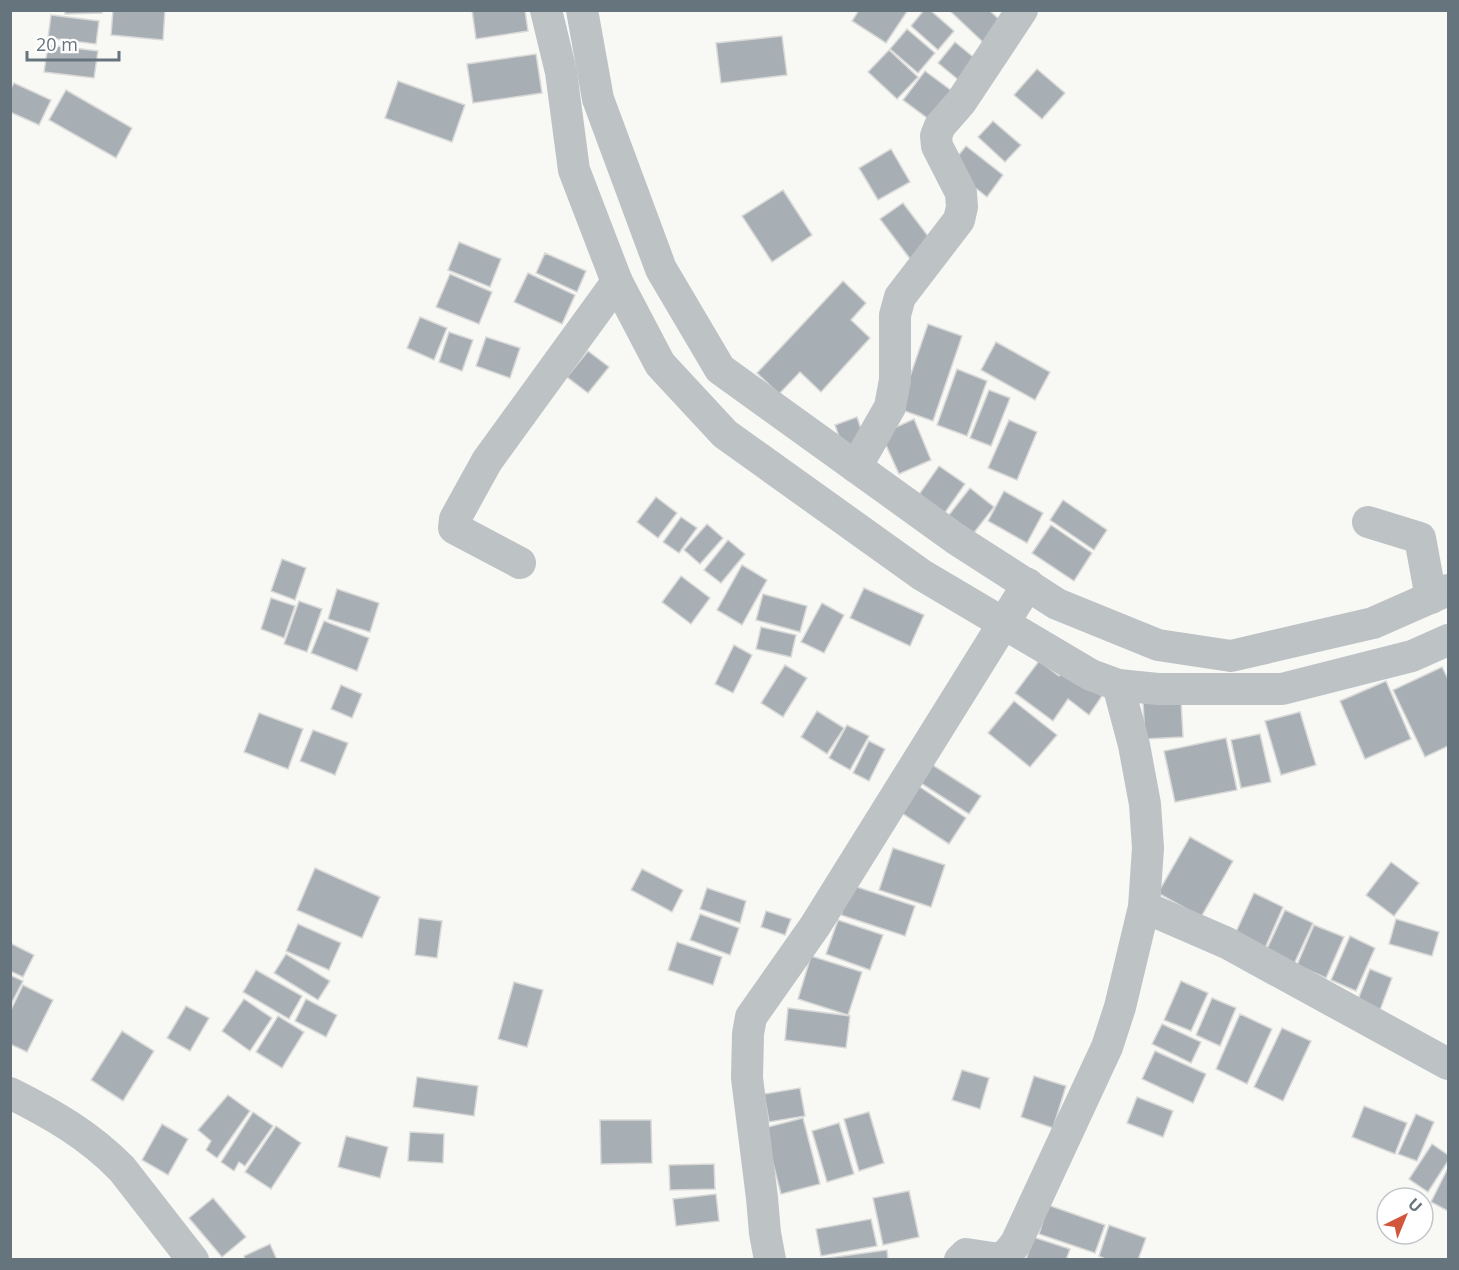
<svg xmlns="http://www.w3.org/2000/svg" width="1459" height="1270" font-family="'Open Sans',sans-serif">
<rect width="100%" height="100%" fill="#f8f8f5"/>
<g fill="#a7aeb4" stroke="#d9d9d8" stroke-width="1.5">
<polygon points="65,10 102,10 102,13 65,14"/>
<polygon points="113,10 165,10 163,40 111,35"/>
<polygon points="472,10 525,10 528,31 476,39"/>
<polygon points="859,10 908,10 886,43 852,21"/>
<polygon points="924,10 930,10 954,31 938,50 911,26"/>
<polygon points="949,10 989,10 1005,25 986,45"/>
<polygon points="51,15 99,21 96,44 48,38"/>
<polygon points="907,29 935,53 918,73 890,49"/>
<polygon points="782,36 787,75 721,83 716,43"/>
<polygon points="955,42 978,61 961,82 938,63"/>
<polygon points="48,45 98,51 94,78 44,72"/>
<polygon points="889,50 918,77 897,99 868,72"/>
<polygon points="536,54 542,93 473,103 467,64"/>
<polygon points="1037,69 1065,93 1042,119 1014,95"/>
<polygon points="925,71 956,94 934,123 903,100"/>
<polygon points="398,81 465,105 452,142 385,118"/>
<polygon points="14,83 51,100 39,125 10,112 10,90"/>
<polygon points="66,90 132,128 116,158 49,120"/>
<polygon points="993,121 1021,145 1005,162 978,137"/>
<polygon points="966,146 1003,175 987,197 949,167"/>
<polygon points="891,149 910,182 878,200 859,168"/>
<polygon points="783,190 812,235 772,262 742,216"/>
<polygon points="903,203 934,244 911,260 880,219"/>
<polygon points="459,242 501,259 490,287 448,270"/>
<polygon points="545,253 586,271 577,292 536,273"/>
<polygon points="528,273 575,295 562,324 514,302"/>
<polygon points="450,274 492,292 479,324 436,307"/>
<polygon points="843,281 866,303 851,320 870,338 821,392 800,372 779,394 757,373"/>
<polygon points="420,317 447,328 434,360 407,348"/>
<polygon points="928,324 962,336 933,421 899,409"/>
<polygon points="449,332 473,340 462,371 439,362"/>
<polygon points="486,337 520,348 510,378 476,366"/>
<polygon points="996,342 1050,372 1035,400 981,370"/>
<polygon points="588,351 609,367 588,393 567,377"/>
<polygon points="957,369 987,381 967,436 937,425"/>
<polygon points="989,390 1010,398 991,446 970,438"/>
<polygon points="857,417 865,441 843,448 835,425"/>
<polygon points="914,419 931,460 899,474 881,434"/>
<polygon points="1009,420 1037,432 1017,480 988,468"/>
<polygon points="939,466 965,484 939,521 913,503"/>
<polygon points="970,488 994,507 969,539 945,520"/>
<polygon points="1004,491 1043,513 1027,543 988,521"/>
<polygon points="656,497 677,513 658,538 637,522"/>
<polygon points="1063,500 1107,530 1094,550 1050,520"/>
<polygon points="681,517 697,528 679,553 663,542"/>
<polygon points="707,524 723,538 700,564 684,550"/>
<polygon points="1051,525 1092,553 1074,581 1032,553"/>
<polygon points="728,540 745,554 721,583 704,570"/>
<polygon points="282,559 306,568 295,600 271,591"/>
<polygon points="742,565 767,580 742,625 717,610"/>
<polygon points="681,576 710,598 691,624 662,602"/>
<polygon points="864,588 924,615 910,646 850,618"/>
<polygon points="337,589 379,603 370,632 328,619"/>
<polygon points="763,594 807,606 800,632 756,620"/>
<polygon points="271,598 295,606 284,638 261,629"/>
<polygon points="299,601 322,609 307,652 284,644"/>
<polygon points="822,603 844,615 824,653 801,642"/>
<polygon points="324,621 369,638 357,671 311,653"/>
<polygon points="761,627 796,635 791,657 756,649"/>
<polygon points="734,645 752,655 733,693 715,684"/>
<polygon points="1039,661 1059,676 1064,668 1102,696 1089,715 1068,699 1053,721 1015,693"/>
<polygon points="785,665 807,678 783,717 761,703"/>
<polygon points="1442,667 1448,679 1448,746 1425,757 1393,690"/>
<polygon points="1386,681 1411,739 1365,759 1340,701"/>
<polygon points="341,685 362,694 352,718 331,709"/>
<polygon points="1181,700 1183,737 1145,739 1143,702"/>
<polygon points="1014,701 1057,735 1030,767 988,733"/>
<polygon points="817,711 844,728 827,754 801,737"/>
<polygon points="1300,712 1316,765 1281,775 1265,721"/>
<polygon points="259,713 303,729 288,769 244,752"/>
<polygon points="847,725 869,736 850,770 829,758"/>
<polygon points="313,730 348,743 335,775 300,761"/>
<polygon points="1260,734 1271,782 1241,788 1231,740"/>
<polygon points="1226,738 1237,790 1175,802 1164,751"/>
<polygon points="869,741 885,749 869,781 853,773"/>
<polygon points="928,762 981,796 969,814 916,780"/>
<polygon points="917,785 966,818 949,844 900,812"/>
<polygon points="1190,837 1233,861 1201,917 1158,893"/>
<polygon points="893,848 945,865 931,907 879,890"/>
<polygon points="1391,862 1419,883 1394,916 1366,895"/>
<polygon points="315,868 380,897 362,938 297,910"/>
<polygon points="642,869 683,890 672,912 631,890"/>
<polygon points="851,885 915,906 905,936 841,915"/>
<polygon points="707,888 746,901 740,923 700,909"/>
<polygon points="1254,893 1283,907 1265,948 1235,934"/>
<polygon points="1285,910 1313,923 1294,964 1266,951"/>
<polygon points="766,911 791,919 785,935 761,927"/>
<polygon points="700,914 739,928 730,955 690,940"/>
<polygon points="419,918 442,921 437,958 415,955"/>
<polygon points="1396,919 1439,932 1432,956 1389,944"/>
<polygon points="838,920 883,935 870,970 826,954"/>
<polygon points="298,924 341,943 329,970 286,951"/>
<polygon points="1314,925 1344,937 1326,978 1297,965"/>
<polygon points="1350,936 1375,948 1356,991 1331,980"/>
<polygon points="677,942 722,957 713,985 668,970"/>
<polygon points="10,943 34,955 23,977 10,971"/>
<polygon points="286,954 330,981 318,1000 274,973"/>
<polygon points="811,956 862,972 848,1015 798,999"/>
<polygon points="1370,969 1392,978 1380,1010 1357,1002"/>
<polygon points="256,970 302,996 289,1019 243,992"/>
<polygon points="10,975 23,981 10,1006"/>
<polygon points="1181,981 1208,993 1191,1031 1164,1020"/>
<polygon points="514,982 543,990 527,1047 498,1039"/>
<polygon points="23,985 53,1000 27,1052 10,1044 10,1012"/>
<polygon points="1212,998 1236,1008 1220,1046 1196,1035"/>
<polygon points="244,999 272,1018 250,1051 222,1031"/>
<polygon points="306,999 337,1015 326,1037 295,1021"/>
<polygon points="186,1006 209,1018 190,1051 167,1038"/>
<polygon points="788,1008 850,1016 846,1048 785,1040"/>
<polygon points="1240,1014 1272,1029 1247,1084 1216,1069"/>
<polygon points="278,1016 304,1032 282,1068 256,1052"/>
<polygon points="1162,1024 1201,1042 1191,1063 1152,1044"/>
<polygon points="1282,1028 1311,1041 1283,1101 1254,1087"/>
<polygon points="122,1031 154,1051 123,1101 91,1080"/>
<polygon points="1155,1051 1206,1074 1193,1103 1142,1079"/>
<polygon points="962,1070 989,1078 980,1109 952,1100"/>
<polygon points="1034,1076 1066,1086 1053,1128 1021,1117"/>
<polygon points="417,1077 478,1086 474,1116 413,1107"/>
<polygon points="800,1088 805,1116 769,1122 764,1094"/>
<polygon points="228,1095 250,1111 217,1158 206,1150 211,1141 198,1130"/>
<polygon points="1137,1097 1173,1111 1163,1137 1127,1123"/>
<polygon points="1364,1106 1407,1123 1395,1154 1352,1137"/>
<polygon points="253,1112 273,1126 245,1166 239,1162 234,1171 221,1162"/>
<polygon points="869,1112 884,1163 859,1171 844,1119"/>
<polygon points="1416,1114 1434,1122 1417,1161 1398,1154"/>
<polygon points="803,1118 820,1184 781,1194 764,1128"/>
<polygon points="600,1120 651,1120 652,1163 601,1164"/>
<polygon points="839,1123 854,1174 827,1182 812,1131"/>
<polygon points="162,1124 188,1139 168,1175 142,1160"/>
<polygon points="276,1126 301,1143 271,1189 245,1172"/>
<polygon points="410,1132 444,1134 443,1163 408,1161"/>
<polygon points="346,1136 388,1147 380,1178 338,1167"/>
<polygon points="1432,1144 1448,1155 1448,1161 1428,1192 1409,1179"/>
<polygon points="714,1164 715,1189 670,1190 669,1165"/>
<polygon points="1448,1168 1448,1211 1431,1202"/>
<polygon points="909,1191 919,1237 883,1245 873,1198"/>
<polygon points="716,1194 719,1221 676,1226 673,1199"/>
<polygon points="213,1198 246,1237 222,1257 189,1218"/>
<polygon points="1048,1205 1105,1225 1095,1253 1039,1234"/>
<polygon points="871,1219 877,1246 821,1256 816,1229"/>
<polygon points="1109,1225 1146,1238 1138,1260 1107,1260 1099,1256"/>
<polygon points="1033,1237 1070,1249 1066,1260 1026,1260"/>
<polygon points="270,1244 277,1260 245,1260 244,1256"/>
<polygon points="887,1250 888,1260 813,1260"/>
</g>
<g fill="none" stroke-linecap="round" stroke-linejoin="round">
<g stroke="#bdc2c5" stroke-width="32">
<polyline points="546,10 561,72 574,170 617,282 660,364 725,434 922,575 1091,675 1118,685 1158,689 1282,689 1412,656 1448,640"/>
<polyline points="582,10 598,99 661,269 720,369 956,539 1057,604 1158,645 1231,656 1373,623 1448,590"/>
<polyline points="856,467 890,407 895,380 895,315 900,297 959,220 962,207 961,193 937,146 936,136 940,126 961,102 1022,10"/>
<polyline points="1368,522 1420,538 1431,598"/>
<polyline points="520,563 454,528 455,519 487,461 617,282"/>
<polyline points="1144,907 1227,943 1448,1064"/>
<path d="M10,1093C52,1114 89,1135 122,1169L193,1260"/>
<polyline points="770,1260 765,1233 762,1198 747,1078 748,1034 751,1017 815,926 1028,584"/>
<polyline points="960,1260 966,1254 999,1259 1008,1253 1016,1243 1107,1047 1120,1007 1144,907 1148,848 1145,804 1134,745 1118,685"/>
</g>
</g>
<rect width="1459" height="1270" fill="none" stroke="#66747d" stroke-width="24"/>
<g transform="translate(1405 1216) rotate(43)"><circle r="28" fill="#ffffff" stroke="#c2c7cb" stroke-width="1.5"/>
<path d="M0-4.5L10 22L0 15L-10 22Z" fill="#d2563b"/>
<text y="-9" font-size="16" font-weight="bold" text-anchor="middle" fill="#66747d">U</text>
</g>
<path d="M27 51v9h92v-9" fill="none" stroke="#66747d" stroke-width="3"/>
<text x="36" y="51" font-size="18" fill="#66747d" stroke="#ffffff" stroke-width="4.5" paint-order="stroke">20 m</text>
</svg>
